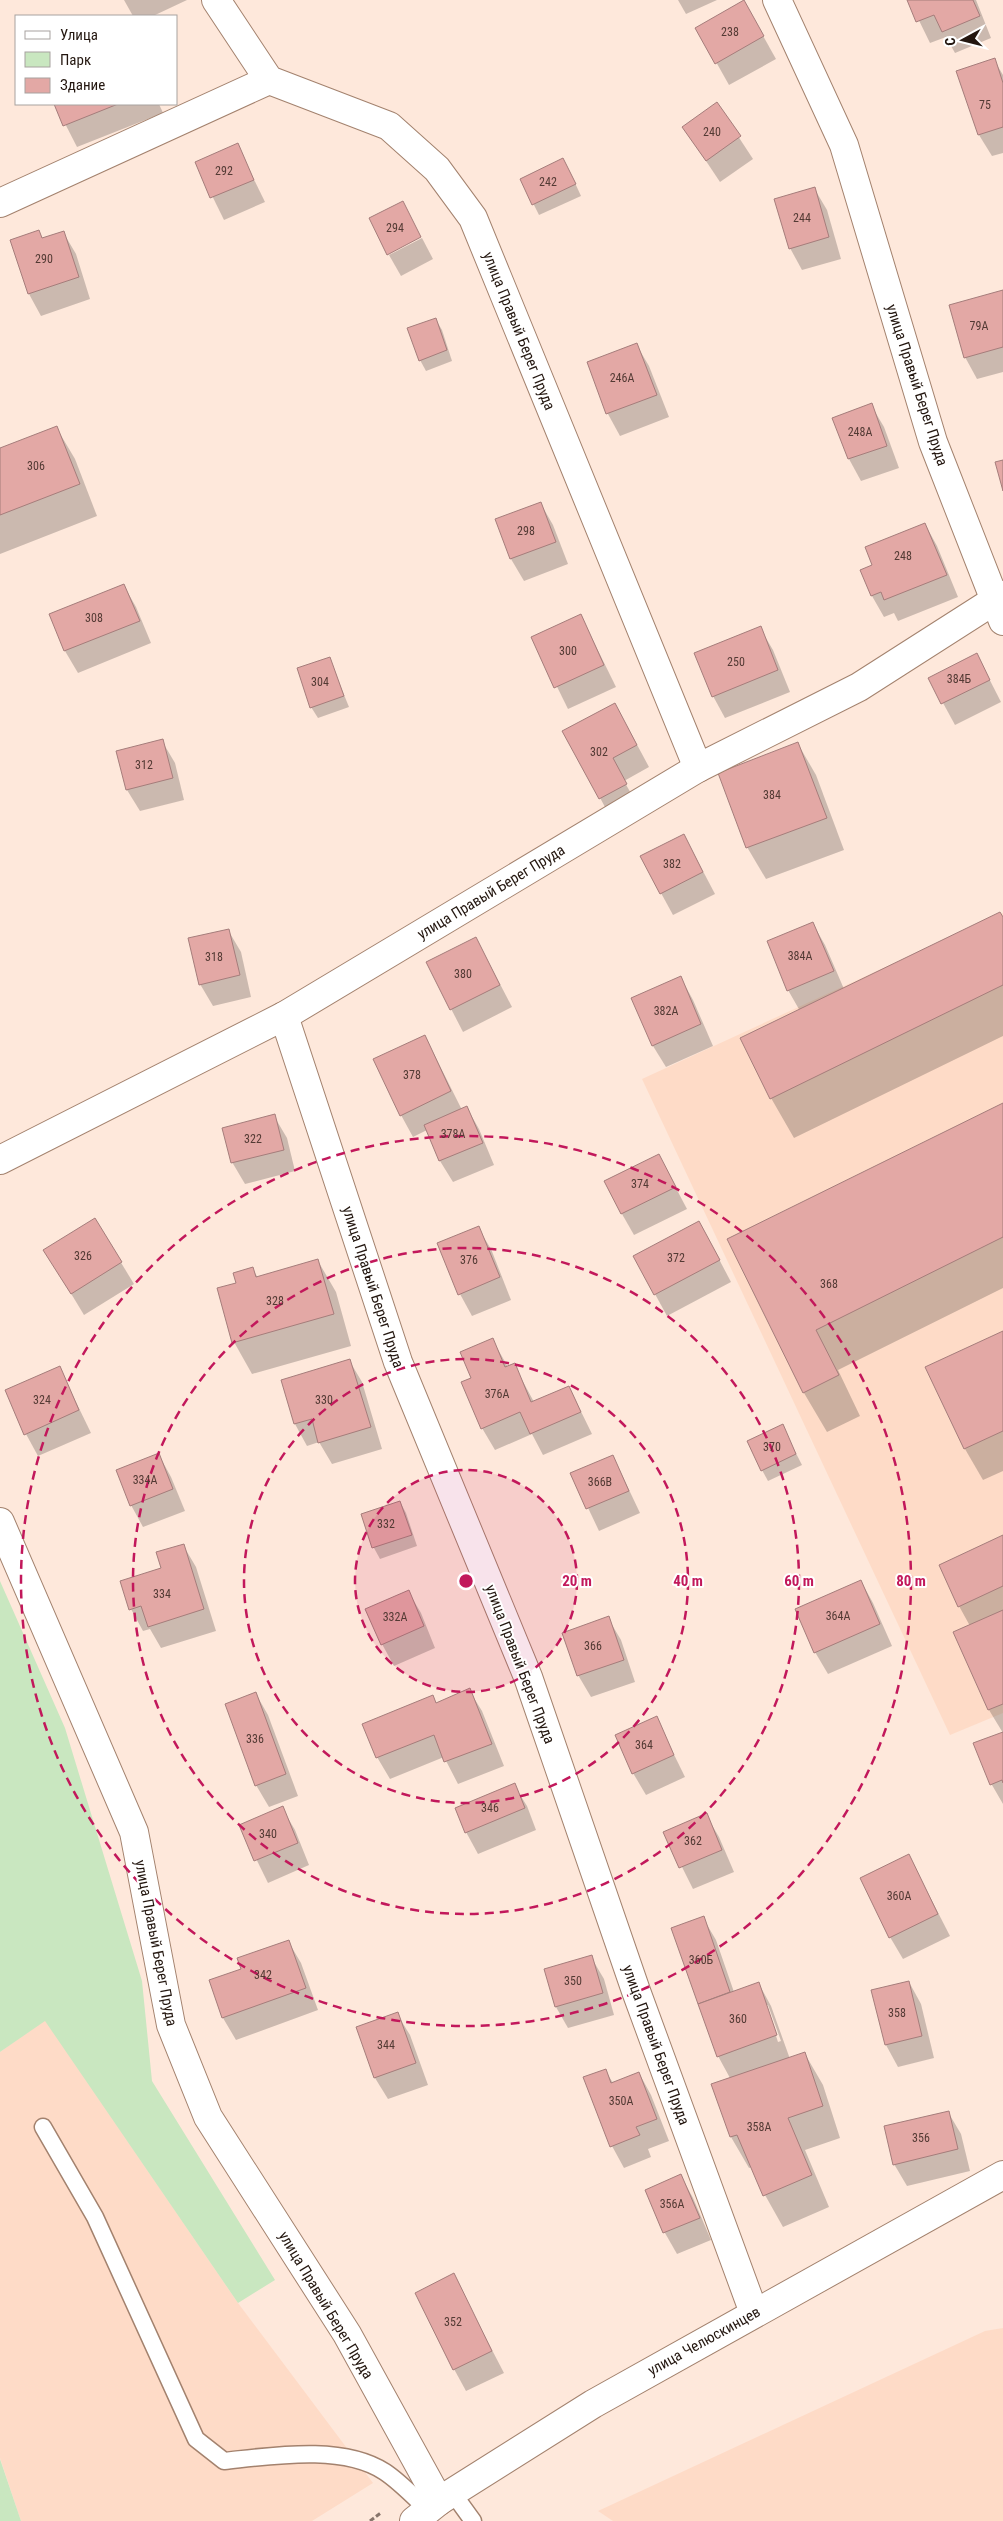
<svg xmlns="http://www.w3.org/2000/svg" width="1003" height="2521" font-family="'Roboto Condensed',sans-serif">
<rect width="100%" height="100%" fill="#fee8db"/>
<g fill="#fedbc7">
<polygon points="1003,913 1003,1713 950,1735 642,1079"/>
<polygon points="45,2020 238,2303 373,2483 312,2521 21,2521 0,2458 0,2052"/>
<polygon points="1003,2328 1003,2521 613,2521 598,2511 985,2331"/>
</g>
<g fill="#c9e7c0">
<polygon points="0,1581 65,1728 142,1981 152,2081 275,2280 238,2303 45,2021 0,2052"/>
<polygon points="0,2459 21,2521 0,2521"/>
</g>
<g fill="#0003" fill-rule="evenodd">
<polygon points="124,0 187,0 153,16 133,16"/>
<polygon points="678,0 717,0 686,14"/>
<polygon points="909,0 976,0 991,38 955,53 946,37 930,43"/>
<polygon points="744,2 776,59 729,85 697,28"/>
<polygon points="994,60 1003,75 1003,153 992,156 979,135"/>
<polygon points="55,104 159,104 163,113 77,147"/>
<polygon points="717,104 753,159 720,182 684,128"/>
<polygon points="237,145 265,202 224,220 196,163"/>
<polygon points="569,170 581,196 539,215 521,179"/>
<polygon points="814,188 827,210 841,259 802,270 790,248"/>
<polygon points="39,232 43,239 63,232 76,254 90,299 41,316 29,294 11,241"/>
<polygon points="422,238 433,259 401,276 389,255"/>
<polygon points="1003,291 1003,372 977,379 965,357"/>
<polygon points="436,320 442,330 452,361 426,371 420,360"/>
<polygon points="636,344 649,366 669,417 620,436 608,414 589,363"/>
<polygon points="871,405 884,427 899,468 861,481 849,459 834,418"/>
<polygon points="56,427 75,459 97,516 0,554 0,449"/>
<polygon points="541,504 553,525 568,564 524,581 511,559 497,520"/>
<polygon points="925,524 937,546 958,597 898,621 894,613 884,617 872,596 873,566"/>
<polygon points="124,586 136,607 151,643 78,673 65,651 51,615"/>
<polygon points="581,616 616,687 568,709 533,638"/>
<polygon points="760,628 773,650 790,692 725,718 713,696"/>
<polygon points="977,655 1001,702 955,725 930,679"/>
<polygon points="329,658 349,707 318,718 311,707"/>
<polygon points="627,726 649,767 624,781 638,806 612,820 564,731"/>
<polygon points="162,741 175,763 184,800 140,811 127,790"/>
<polygon points="798,744 816,775 844,850 766,879 747,847"/>
<polygon points="684,835 715,894 673,915 661,893"/>
<polygon points="1003,919 1003,1036 794,1138 771,1098 800,1011 788,990 813,924 825,945 844,989"/>
<polygon points="228,930 241,952 251,997 213,1006 200,984"/>
<polygon points="476,938 512,1007 463,1032 427,962"/>
<polygon points="681,978 693,1000 713,1046 666,1067 653,1046 633,999"/>
<polygon points="425,1036 462,1110 467,1108 479,1129 494,1165 453,1182 440,1161 427,1130 413,1137 401,1115"/>
<polygon points="1003,1104 1003,1288 838,1370 860,1416 827,1432 804,1393 729,1240"/>
<polygon points="274,1116 287,1138 295,1171 245,1184 232,1162"/>
<polygon points="659,1156 687,1209 634,1235 622,1214"/>
<polygon points="95,1220 134,1284 84,1315 58,1272"/>
<polygon points="478,1228 491,1249 511,1300 472,1316 460,1294 439,1244"/>
<polygon points="711,1244 731,1282 667,1316 655,1294"/>
<polygon points="318,1261 336,1292 351,1346 252,1374 234,1342 237,1284 252,1268 258,1278"/>
<polygon points="1003,1332 1003,1471 983,1480 965,1449 927,1368"/>
<polygon points="492,1339 508,1367 514,1365 534,1402 569,1387 592,1434 543,1455 532,1434 495,1450 482,1428 463,1383 473,1378"/>
<polygon points="349,1360 362,1382 382,1449 332,1464 319,1442 307,1446 295,1424 282,1381"/>
<polygon points="59,1367 91,1433 38,1456 26,1434"/>
<polygon points="782,1426 802,1465 768,1481 762,1470"/>
<polygon points="159,1455 171,1477 185,1511 143,1527 131,1505"/>
<polygon points="613,1456 640,1513 599,1531 572,1474"/>
<polygon points="400,1502 406,1513 417,1546 380,1559 374,1548 362,1515"/>
<polygon points="1003,1537 1003,1804 992,1785 975,1744 1003,1733 989,1710 955,1633 970,1626 959,1606"/>
<polygon points="183,1545 196,1567 216,1631 161,1648 150,1629 143,1631 131,1609"/>
<polygon points="861,1581 873,1603 892,1646 828,1674 815,1652"/>
<polygon points="408,1591 421,1613 435,1648 394,1666 382,1644"/>
<polygon points="608,1618 621,1640 635,1682 591,1697 578,1675"/>
<polygon points="469,1690 482,1711 504,1766 458,1784 444,1757 390,1779 377,1757 436,1704"/>
<polygon points="256,1694 268,1715 298,1796 269,1807 256,1785"/>
<polygon points="656,1718 685,1777 646,1795 633,1773"/>
<polygon points="514,1785 527,1806 536,1830 478,1854 466,1832"/>
<polygon points="282,1808 295,1830 309,1865 268,1883 240,1826"/>
<polygon points="706,1815 719,1837 734,1872 693,1889 665,1833"/>
<polygon points="909,1856 950,1936 903,1959 890,1937"/>
<path d="M703,1918L716,1940L734,1992L759,1984L771,2006L790,2059L805,2054L823,2085L840,2138L805,2150L829,2207L783,2227L765,2195L752,2167L749,2168L731,2137L713,2085L730,2078L718,2056L673,1929ZM766,2005H768L781,2041L778,2042Z"/>
<polygon points="288,1941 301,1963 318,2010 236,2040 223,2018 210,1981 242,1970"/>
<polygon points="591,1957 604,1979 614,2015 568,2028 556,2007"/>
<polygon points="909,1982 921,2004 934,2058 898,2067 886,2045"/>
<polygon points="397,2014 410,2035 428,2085 388,2099 375,2078"/>
<polygon points="605,2070 613,2083 639,2073 651,2095 669,2141 648,2149 651,2157 624,2168 612,2146"/>
<polygon points="948,2112 961,2134 970,2171 907,2186 894,2164"/>
<polygon points="681,2176 693,2198 711,2240 677,2254 665,2233 647,2191"/>
<polygon points="453,2275 504,2373 466,2391 454,2369"/>
</g>
<g fill="#e3a8a5" stroke="#a57d7b">
<polygon points="744,0 764,36 715,64 695,28"/>
<polygon points="907,0 973,0 980,16 942,32 934,15 916,22"/>
<polygon points="995,58 1003,83 1003,127 978,135 956,71"/>
<polygon points="717,102 741,136 706,161 682,127"/>
<polygon points="54,104 118,104 63,126"/>
<polygon points="238,143 254,180 210,198 195,162"/>
<polygon points="563,158 576,184 532,205 520,179"/>
<polygon points="815,187 829,237 789,249 774,199"/>
<polygon points="403,201 421,237 387,255 369,218"/>
<polygon points="39,230 42,238 64,231 79,277 28,294 10,240"/>
<polygon points="1003,290 1003,347 964,358 949,305"/>
<polygon points="436,318 447,350 419,361 407,328"/>
<polygon points="637,343 657,395 606,414 587,362"/>
<polygon points="872,403 887,446 848,459 832,418"/>
<polygon points="57,426 80,484 0,515 0,448"/>
<polygon points="1003,460 1003,491 995,462"/>
<polygon points="541,502 556,542 510,559 495,519"/>
<polygon points="925,523 947,575 884,600 881,592 871,596 860,570 872,565 865,547"/>
<polygon points="124,584 140,621 64,651 49,614"/>
<polygon points="581,614 604,665 554,688 531,637"/>
<polygon points="761,626 778,670 712,697 694,653"/>
<polygon points="977,653 990,680 941,704 928,678"/>
<polygon points="330,657 344,696 310,708 297,668"/>
<polygon points="615,703 637,745 613,758 627,784 599,799 562,731"/>
<polygon points="163,739 173,778 126,790 116,751"/>
<polygon points="798,742 827,818 746,848 718,773"/>
<polygon points="684,834 703,872 660,894 640,856"/>
<polygon points="1000,912 1003,917 1003,985 770,1099 740,1038"/>
<polygon points="813,922 834,971 787,991 767,941"/>
<polygon points="229,929 240,975 199,985 188,938"/>
<polygon points="476,937 500,985 450,1010 426,962"/>
<polygon points="681,976 701,1024 652,1046 631,998"/>
<polygon points="425,1035 451,1091 400,1116 373,1059"/>
<polygon points="1003,1103 1003,1237 816,1330 839,1375 803,1393 727,1239"/>
<polygon points="467,1106 483,1143 439,1161 424,1125"/>
<polygon points="275,1114 284,1150 231,1163 222,1128"/>
<polygon points="659,1154 676,1187 621,1214 604,1181"/>
<polygon points="95,1218 122,1262 71,1294 43,1250"/>
<polygon points="699,1221 720,1260 654,1295 633,1256"/>
<polygon points="479,1226 500,1277 458,1295 437,1243"/>
<polygon points="318,1259 334,1314 232,1343 217,1288 236,1283 233,1273 253,1267 256,1277"/>
<polygon points="1003,1331 1003,1431 964,1449 925,1367"/>
<polygon points="493,1338 505,1367 515,1363 531,1402 569,1386 581,1412 530,1434 520,1412 481,1429 461,1382 471,1378 460,1352"/>
<polygon points="350,1359 371,1427 318,1443 312,1419 294,1424 281,1380"/>
<polygon points="60,1366 79,1410 24,1435 5,1390"/>
<polygon points="783,1424 796,1454 761,1471 747,1441"/>
<polygon points="159,1453 173,1489 130,1506 116,1470"/>
<polygon points="613,1455 629,1491 586,1509 570,1473"/>
<polygon points="400,1501 412,1535 372,1548 361,1514"/>
<polygon points="1003,1535 1003,1586 958,1607 939,1565"/>
<polygon points="184,1544 204,1609 148,1627 141,1606 129,1610 120,1581 161,1568 156,1552"/>
<polygon points="861,1580 880,1624 814,1653 795,1609"/>
<polygon points="409,1590 424,1626 381,1645 365,1609"/>
<polygon points="1003,1610 1003,1704 988,1710 953,1632"/>
<polygon points="609,1616 624,1660 577,1676 562,1633"/>
<polygon points="470,1688 492,1744 444,1762 434,1735 376,1758 362,1724 433,1695 436,1703"/>
<polygon points="256,1692 286,1774 255,1786 225,1704"/>
<polygon points="657,1716 674,1755 632,1774 615,1735"/>
<polygon points="1003,1732 1003,1783 1002,1780 990,1785 973,1743"/>
<polygon points="515,1783 525,1808 465,1833 455,1808"/>
<polygon points="283,1806 298,1843 254,1861 239,1825"/>
<polygon points="707,1813 722,1850 679,1868 663,1832"/>
<polygon points="909,1854 938,1914 889,1938 860,1878"/>
<polygon points="704,1916 730,1992 698,2004 671,1928"/>
<polygon points="289,1940 306,1988 222,2018 209,1980 241,1969 237,1958"/>
<polygon points="592,1955 603,1993 555,2007 544,1969"/>
<polygon points="909,1981 922,2036 885,2045 871,1990"/>
<polygon points="759,1982 777,2035 717,2057 698,2004"/>
<polygon points="398,2012 416,2063 374,2078 356,2027"/>
<polygon points="805,2052 823,2106 788,2118 812,2175 763,2196 737,2135 730,2137 711,2084"/>
<polygon points="606,2069 611,2083 639,2072 657,2119 636,2127 640,2135 610,2147 583,2077"/>
<polygon points="949,2111 958,2149 893,2165 884,2126"/>
<polygon points="681,2174 700,2218 663,2233 645,2190"/>
<polygon points="454,2273 492,2351 453,2370 415,2293"/>
</g>
<g fill="none" stroke-linecap="round" stroke-linejoin="round">
<g stroke="#a3826e" stroke-width="19">
<g id="lane">
<path d="M43,2127L95,2217L196,2439L224,2461C271,2456 343,2444 385,2472C400,2482 414,2497 428,2510V2516"/>
<polyline points="452,2492 473,2521"/>
</g>
</g>
<g stroke="#a3826e" stroke-width="30">
<g id="street">
<polyline points="216,0 269,80 389,126 437,169 473,218 698,768"/>
<polyline points="777,0 844,145 933,442 1003,621"/>
<polyline points="0,203 269,80"/>
<polyline points="284,1016 398,1362 528,1677 636,1991 754,2313"/>
<polyline points="0,1160 284,1016 698,768 859,687 1003,595"/>
<polyline points="0,1522 134,1832 171,2025 208,2117 347,2334 439,2501"/>
</g>
</g>
<g stroke="#a3826e" stroke-width="30">
<polyline id="secondary" points="414,2521 439,2501 593,2404 1003,2175"/>
</g>
<polyline stroke="#87756c" stroke-width="3" stroke-dasharray="5 2.5" stroke-linecap="butt" points="370,2521 382,2512"/>
<use href="#lane" stroke="#fff" stroke-width="16"/>
<use href="#street" stroke="#fff" stroke-width="28"/>
<use href="#secondary" stroke="#fff" stroke-width="28"/>
</g>
<circle cx="466" cy="1581" r="111" fill="#c2185b" fill-opacity=".12"/>
<g fill="none" stroke="#c2185b" stroke-width="2.5" stroke-dasharray="9 6">
<circle cx="466" cy="1581" r="111"/>
<circle cx="466" cy="1581" r="222"/>
<circle cx="466" cy="1581" r="333"/>
<circle cx="466" cy="1581" r="445"/>
</g>
<g text-anchor="middle" dominant-baseline="central" stroke-width="4" stroke-linejoin="round" paint-order="stroke">
<g font-size="12" fill="#533a34">
<text x="730" y="32">238</text>
<text x="985" y="105">75</text>
<text x="712" y="132">240</text>
<text x="224" y="171">292</text>
<text x="548" y="182">242</text>
<text x="802" y="218">244</text>
<text x="395" y="228">294</text>
<text x="44" y="259">290</text>
<text x="979" y="326">79А</text>
<text x="622" y="378">246А</text>
<text x="860" y="432">248А</text>
<text x="36" y="466">306</text>
<text x="526" y="531">298</text>
<text x="903" y="556">248</text>
<text x="94" y="618">308</text>
<text x="568" y="651">300</text>
<text x="736" y="662">250</text>
<text x="959" y="679">384Б</text>
<text x="320" y="682">304</text>
<text x="599" y="752">302</text>
<text x="144" y="765">312</text>
<text x="772" y="795">384</text>
<text x="672" y="864">382</text>
<text x="800" y="956">384А</text>
<text x="214" y="957">318</text>
<text x="463" y="974">380</text>
<text x="666" y="1011">382А</text>
<text x="412" y="1075">378</text>
<text x="453" y="1134">378А</text>
<text x="253" y="1139">322</text>
<text x="640" y="1184">374</text>
<text x="83" y="1256">326</text>
<text x="676" y="1258">372</text>
<text x="469" y="1260">376</text>
<text x="829" y="1284">368</text>
<text x="275" y="1301">328</text>
<text x="497" y="1394">376А</text>
<text x="42" y="1400">324</text>
<text x="324" y="1400">330</text>
<text x="772" y="1447">370</text>
<text x="145" y="1480">334А</text>
<text x="600" y="1482">366В</text>
<text x="386" y="1524">332</text>
<text x="162" y="1594">334</text>
<text x="838" y="1616">364А</text>
<text x="395" y="1617">332А</text>
<text x="593" y="1646">366</text>
<text x="255" y="1739">336</text>
<text x="644" y="1745">364</text>
<text x="490" y="1808">346</text>
<text x="268" y="1834">340</text>
<text x="693" y="1841">362</text>
<text x="899" y="1896">360А</text>
<text x="701" y="1960">360Б</text>
<text x="263" y="1975">342</text>
<text x="573" y="1981">350</text>
<text x="897" y="2013">358</text>
<text x="738" y="2019">360</text>
<text x="386" y="2045">344</text>
<text x="621" y="2101">350А</text>
<text x="759" y="2127">358А</text>
<text x="921" y="2138">356</text>
<text x="672" y="2204">356А</text>
<text x="453" y="2322">352</text>
</g>
<g font-size="15" fill="#23160f" stroke="#fff">
<text transform="translate(519 331) rotate(68)">улица Правый Берег Пруда</text>
<text transform="translate(917 385) rotate(72)">улица Правый Берег Пруда</text>
<text transform="translate(491 892) rotate(-31)">улица Правый Берег Пруда</text>
<text transform="translate(373 1287) rotate(72)">улица Правый Берег Пруда</text>
<text transform="translate(520 1664) rotate(69)">улица Правый Берег Пруда</text>
<text transform="translate(156 1943) rotate(79)">улица Правый Берег Пруда</text>
<text transform="translate(656 2045) rotate(70)">улица Правый Берег Пруда</text>
<text transform="translate(326 2305) rotate(59)">улица Правый Берег Пруда</text>
<text transform="translate(704 2341) rotate(-29)">улица Челюскинцев</text>
</g>
</g>
<circle cx="466" cy="1581" r="8" fill="#c2185b" stroke="#fff" stroke-width="2.5"/>
<g font-size="15" text-anchor="middle" font-weight="bold" fill="#c2185b" stroke="#fff" stroke-width="4" stroke-linejoin="round" paint-order="stroke">
<text x="577" y="1586">20 m</text>
<text x="688" y="1586">40 m</text>
<text x="799" y="1586">60 m</text>
<text x="911" y="1586">80 m</text>
</g>
<rect x="15" y="15" width="162" height="90" fill="#ffffff" stroke="#a7a29f"/>
<rect x="25" y="31" width="25" height="8" fill="#ffffff" stroke="#a7a29f"/>
<text x="60" y="40" font-size="15" fill="#23160f">Улица</text>
<rect x="25" y="52" width="25" height="15" fill="#c9e7c0" stroke="#a7a29f"/>
<text x="60" y="65" font-size="15" fill="#23160f">Парк</text>
<rect x="25" y="78" width="25" height="15" fill="#e3a8a5" stroke="#a7a29f"/>
<text x="60" y="90" font-size="15" fill="#23160f">Здание</text>
<g transform="translate(963 40) rotate(263)" stroke="#ffffff" stroke-width="4" paint-order="stroke">
<path d="M0-4L9 19L0 12L-9 19Z" fill="#23160f"/>
<text y="-8" font-size="14" font-weight="bold" text-anchor="middle" fill="#23160f">С</text>
</g>
</svg>
